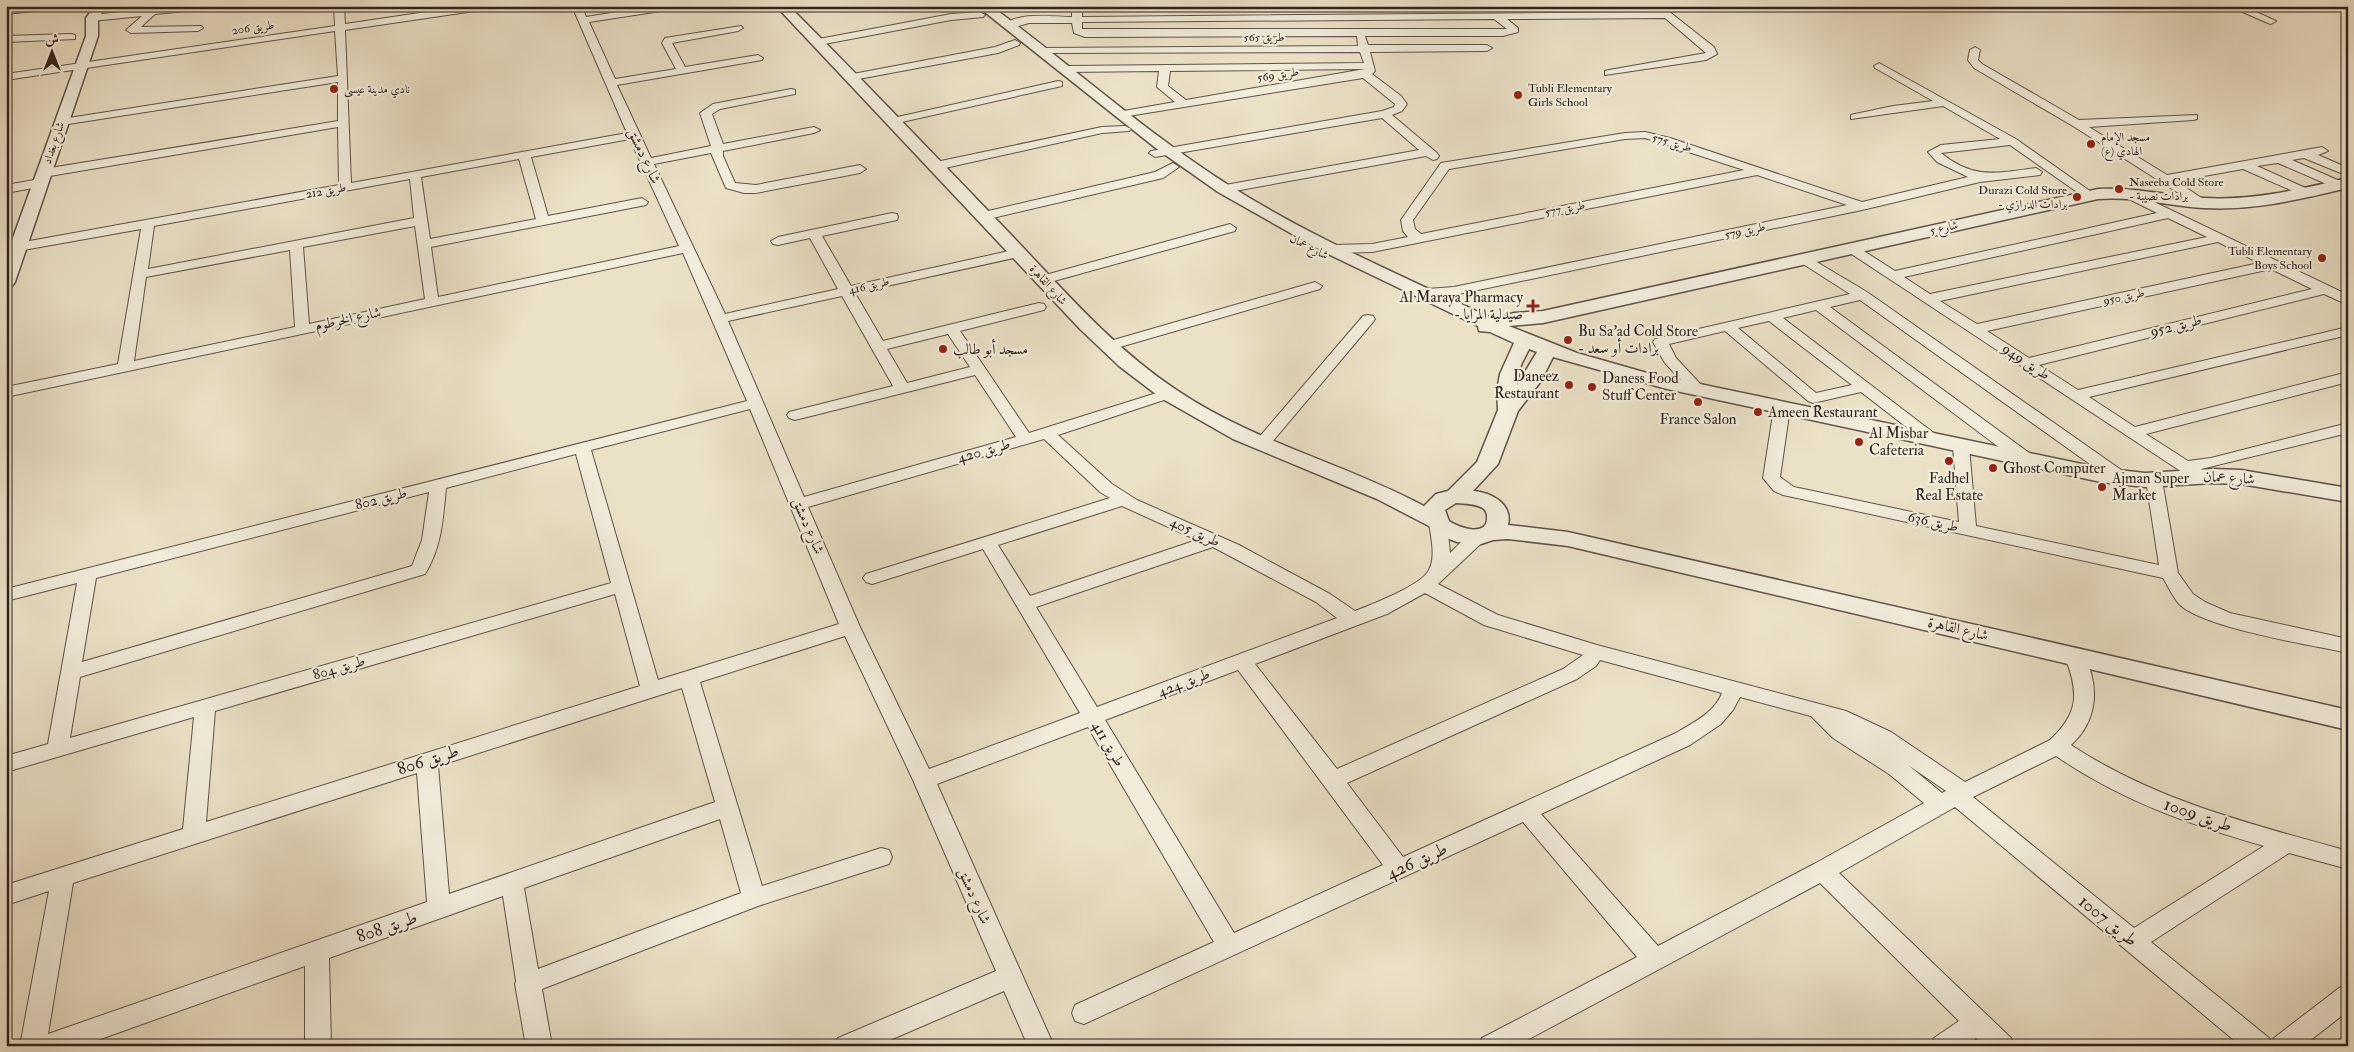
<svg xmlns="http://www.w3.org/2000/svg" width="2354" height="1052" font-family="'IM FELL Double Pica',Amiri,serif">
<rect width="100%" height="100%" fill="#ebe1c7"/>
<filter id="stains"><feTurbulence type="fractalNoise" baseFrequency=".004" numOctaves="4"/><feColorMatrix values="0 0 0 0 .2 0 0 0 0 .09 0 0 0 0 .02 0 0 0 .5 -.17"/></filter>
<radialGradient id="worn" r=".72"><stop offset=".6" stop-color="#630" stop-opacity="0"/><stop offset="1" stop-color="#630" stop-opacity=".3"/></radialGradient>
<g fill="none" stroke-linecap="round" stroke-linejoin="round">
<g stroke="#5f5349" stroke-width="2">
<g id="minor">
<polygon points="24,6 59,6 54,9 6,14 6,8"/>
<polygon points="177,6 212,6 207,9 155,14 141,27 201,26 203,28 198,31 131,33 126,30 142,16 92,21 87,18 92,15"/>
<path d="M334,6H344L345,24L467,6H493L488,9L345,30L351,183L627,133L572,6H582L586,17L654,6H679L674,9L589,22L615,79L676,69L662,43L665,38L741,26L743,28L738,31L672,43L685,67L758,55L763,58L762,60L617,85L651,158L711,146L700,113L713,104L791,89L795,90V94L720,109L712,114L723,144L814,127L820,130L814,133L723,151V156L735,183L756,185L860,165L866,169L860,173L756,193H744L726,188L711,153L654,164L725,314L838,289L810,238L778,245L773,244L771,241L778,237L892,213L897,214L898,217L897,220L822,236L851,286L1018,249L1023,250L1025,253L1023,256L855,293L883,341L1039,303L1044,304L1046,307L1044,310L960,331L1029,433L1163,391H1173L1176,394L1173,397L1058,435L1112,484L1137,500L1239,545L1330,594L1355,611C1371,605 1418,586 1427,573C1437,560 1431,538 1429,523L1432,519H1444L1447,523L1450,553C1460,544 1471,529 1485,533L1488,537L1438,584L1498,615L1597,645L1846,711L1891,732L1965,782L2050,740C2079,713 2079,693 2065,657L2068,652L2075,650L2082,652C2100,683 2099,720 2071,745C2156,801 2251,824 2348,851V869L2289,853L2151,942L2269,1038L2272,1043L2274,1038L2339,988L2348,985V1011L2303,1046H2241L1955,807L1839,873L2011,1038L2015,1046H1984L1976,1038L1965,1046H1930L1934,1038L1959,1021L1820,883L1516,1046H1478L1482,1038L1637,957L1523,822L1084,1024L1075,1021L1072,1013L1075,1005L1214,942L1088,727L937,784L1054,1046H1028L1004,991L876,1046H834L838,1038L996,971L913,780L845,636L700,682L762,886L881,848L889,850L892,857L889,864L758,906L542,989L552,1046H526L515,984L516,981L503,896L329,958L331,1046H305V966L81,1046H20L49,891L6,905V885L183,829L194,717L6,772V756L48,744L77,583L6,601V589L747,401L683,253L6,397V387L118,364L141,229L18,251L11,247L13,244L339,185L338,127L44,177L38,173L44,169L338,121V82L62,125L56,122L62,119L338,76L335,31L6,80V74L335,26ZM630,139L679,246L438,297L431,247L646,205L648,202L642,198L548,216L531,157ZM519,159L536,219L430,239L421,177ZM410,179L414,218L148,269L154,226ZM415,226L425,299L309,324L303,247ZM290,250L295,327L134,361L146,277ZM842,296L893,386L789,412L787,415L789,418L795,420L975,375L1016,437L804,497L728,321ZM948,334L970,367L907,383L887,349ZM750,409L839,624L658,680L591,450ZM1044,439L1100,492L1110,498L866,574L863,578L866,582L872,584L983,549L1080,713L929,769L860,627L808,507ZM576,454L611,583L70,738L80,677L425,574C442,547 443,518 446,488ZM429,492L422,540L412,566L82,662L96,578ZM1122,506L1197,540L1030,596L998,545ZM1213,547L1316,602L1337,618L1097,707L1036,607ZM1425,593L1484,625L1583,655L1563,669L1337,769L1255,664L1387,614ZM615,594L640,686L206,822L215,711ZM1600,660L1722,693C1715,712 1693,723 1676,733L1403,857L1347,783L1577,679L1596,666ZM1238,670L1383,865L1234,933L1105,720ZM682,688L715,802L449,894L438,766ZM1740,697L1811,716L1833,738L1889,774L1924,803L1814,864L1658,946L1541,814L1690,745L1721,724L1733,710ZM2056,756C2120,800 2190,825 2264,846L2134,928L1973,797ZM1908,765L1946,791L1942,793ZM417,773L427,902L48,1034L73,883ZM720,819L741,893L538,969L524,888Z"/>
<polygon points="781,6 802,6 797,9 782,10"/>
<polygon points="987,6 1033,6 1028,9 987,12 982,9"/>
<path d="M1072,6H1082V17L1657,12L1653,8L1654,6H1662L1714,47L1717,54L1706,60L1605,75V71L1609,70L1706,53L1665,18L1507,19L1518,28V32L1503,36H1365L1368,45H1487L1492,48L1487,51L1370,52L1375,71L1372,74L1401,96L1407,104L1402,111L1392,115L1437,153L1439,156L1437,159L1433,160L1426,156L1224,193L1220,192L1218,189L1220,186L1419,150L1382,118L1155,157L1149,153L1151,151L1382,111L1394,107L1395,104L1363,78L1122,117L1118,116V112L1175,102L1157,87L1159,71L1067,72L1062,69L1067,66L1364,63L1360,52L1042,53L1037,50L1038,48L1358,46L1357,36L1085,37L1074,33L1072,23H1029L1008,29L1003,26C1018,11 1053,17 1072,17ZM1494,19L1507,29H1082V22ZM1365,69L1186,100L1168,86L1170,71Z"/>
<polygon points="2229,6 2243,6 2276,21 2271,24 2268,23"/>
<polygon points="980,12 985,15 983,17 951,20 819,45 814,42 819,39 951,14"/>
<polygon points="71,34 75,35 75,39 6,42 6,36"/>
<polygon points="1015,40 1020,43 1019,45 998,53 853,80 848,77 853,74 995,47"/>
<polygon points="1975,47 1980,50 1978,60 1982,64 2079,120 2197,115 2197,119 2193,120 2089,127 2167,175 2322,147 2328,151 2318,155 2348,168 2348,176 2304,158 2292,160 2342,182 2344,185 2342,188 2338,189 2278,163 2257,166 2310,190 2312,193 2306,197 2243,169 2176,181 2209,203 2207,206 2199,206 2073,126 1974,68 1968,60 1970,50"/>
<path d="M1879,63L2016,139L2097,196L2095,199H2087L2010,145L1941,153C1974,180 1997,173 2036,168L2042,172L2040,175L1980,182L1862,210L1454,295L1427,297L1420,293L1427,289L1454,287L1847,205L1757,175L1372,252L1334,253L1327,249L1334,245L1372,244L1408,237L1403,231L1401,220L1441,163L1625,133L1645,132L1670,138L1862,202L1968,177L1937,162L1928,152L1941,145L2000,139L1943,106L1851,119V115L1855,114L1893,106L1933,101L1875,68L1874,66ZM1645,138L1744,170L1421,234L1415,229L1413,220L1449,169L1625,139Z"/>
<polygon points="1058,81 1062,82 1062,86 893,124 887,121 893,118"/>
<polygon points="1125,126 1131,129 1129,131 1102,133 936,170 930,166 936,162 1102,127"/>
<polygon points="1173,163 1179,167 1163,178 984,220 978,216 984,212 1155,172"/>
<polygon points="40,179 46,183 44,186 6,193 6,185"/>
<path d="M2127,189L2348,295V305L2324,294L2039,365L2078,390L2348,327V335L2089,397L2135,427L2348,372V382L2146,434L2188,461L2211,458L2348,423V433L2201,469L2208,476L2206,480H2194L1844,249L1846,246H1856L1895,271L2157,213L2123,196L2121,193L2123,190ZM2168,218L2207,237L1930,294L1904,277ZM2218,242L2259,263L1977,324L1940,301ZM2271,269L2312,289L2029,358L1987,331Z"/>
<polygon points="1230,224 1236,228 1235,231 1043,284 1036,280 1038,277"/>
<path d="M1805,255L1867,292L2127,474L2129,478L2127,482H2115L1860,300L1830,307L2036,458L2038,462L2036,466H2024L1816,310L1783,318L1939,437L1941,440L1939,443H1927L1861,392L1813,403L1808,401L1725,331L1669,344L1676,358L1706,390L1698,395L1693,393L1665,363L1653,342L1655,339L1850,294L1800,262L1798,259L1800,256ZM1769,321L1852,385L1816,393L1738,328Z"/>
<polygon points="1315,282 1322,286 1320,289 1113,349 1103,349 1101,346 1103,343"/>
<polygon points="1368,315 1373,316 1375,319 1373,322 1267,448 1255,448 1253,445 1255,442 1363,316"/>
<path d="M1782,403L1788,405L1790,408L1780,477L1794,487L1959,522L1953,447L1955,444H1967L1969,447L1976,526L2159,565L2146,480L2148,476H2160L2162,480L2178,573L2193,594L2205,602L2230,613L2348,639V653C2311,645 2203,628 2179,604C2173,597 2168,586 2163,578L1783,495L1774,491L1763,478L1774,408L1776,405Z"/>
</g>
</g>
<g stroke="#5f5349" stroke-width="3">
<g id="tertiary">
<polygon points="95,6 107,6 98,18 98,36 15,282 12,286 6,287 6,257 86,36 86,18"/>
<path d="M776,6H789C866,83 941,162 1016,240C1066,293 1114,348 1175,389C1251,441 1343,463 1424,506L1436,494L1448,491L1477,462L1498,410L1497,391L1500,374L1514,343L1490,332L1479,331L1478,326L1324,252L1218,192L1157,149L977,6H991C1071,65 1146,133 1230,186C1314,239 1405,277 1493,319L1514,313L1543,311L2098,189C2134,187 2169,196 2204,198C2253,201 2301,189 2348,178V188C2301,199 2253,211 2204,208C2169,206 2134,196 2098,199L1543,323L1509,326L1577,353L1647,373L2101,468L2145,473L2213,469L2241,470L2348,488V502L2241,484L2213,483L2145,487L2101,482L1667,389L1553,357L1541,381L1518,411L1498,464L1473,491C1491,492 1513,504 1508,525L1568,532L2348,710V730L1568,546L1508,539L1493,540L1481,544L1457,542L1439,535L1429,526L1377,499L1233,439L1161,398L1119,366L1080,329ZM1529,349L1537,352L1517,385L1521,365ZM1456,503C1465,504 1476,503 1484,509C1486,511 1487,513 1487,516C1489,538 1459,528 1449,521L1445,510Z"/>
</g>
</g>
<use href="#minor" fill="#f2ecdb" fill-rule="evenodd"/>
<use href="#tertiary" fill="#f2ecdb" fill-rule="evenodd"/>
</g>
<g fill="#8f2418" stroke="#f2ecdb" stroke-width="2">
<circle cx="334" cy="89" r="5"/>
<circle cx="1518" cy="95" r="5"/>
<circle cx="2091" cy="144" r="5"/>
<circle cx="2119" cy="189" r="5"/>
<circle cx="2077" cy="197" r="5"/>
<circle cx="2322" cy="258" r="5"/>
<path d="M1530.5 298.5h5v5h5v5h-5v5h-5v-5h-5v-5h5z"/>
<circle cx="1568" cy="340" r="5"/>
<circle cx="943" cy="349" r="5"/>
<circle cx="1569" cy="385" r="5"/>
<circle cx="1592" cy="387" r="5"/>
<circle cx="1698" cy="402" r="5"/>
<circle cx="1758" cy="412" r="5"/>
<circle cx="1859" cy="442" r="5"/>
<circle cx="1949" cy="461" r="5"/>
<circle cx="1993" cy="468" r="5"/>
<circle cx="2102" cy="487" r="5"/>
</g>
<g text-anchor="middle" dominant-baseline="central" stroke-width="4.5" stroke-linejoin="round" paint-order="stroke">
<g font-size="12" fill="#30241f" stroke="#f2ecdb">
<text transform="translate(253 28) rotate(-8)">طريق 206</text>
<text x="1264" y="37">طريق 565</text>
<text transform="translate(1278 75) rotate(-9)">طريق 569</text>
<text transform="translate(54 143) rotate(-71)">شارع بغداد</text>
<text transform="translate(1672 143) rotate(16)">طريق 575</text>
<text transform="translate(326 191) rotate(-10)">طريق 212</text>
<text transform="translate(1565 209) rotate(-11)">طريق 577</text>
<text transform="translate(1944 228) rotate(-13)">شارع 5</text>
<text transform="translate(1745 231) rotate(-12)">طريق 579</text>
<text transform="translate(1309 247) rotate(27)">شارع عمان</text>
<text transform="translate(1048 285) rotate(48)">شارع القاهرة</text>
<text transform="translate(869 286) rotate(-13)">طريق 416</text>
<text transform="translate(2124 297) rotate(-12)">طريق 950</text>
</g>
<g font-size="12" fill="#30241f" stroke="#f2ecdb" text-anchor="start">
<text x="1528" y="88">Tubli Elementary<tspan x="1528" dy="14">Girls School</tspan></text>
<text x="344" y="89">نادي مدينة عيسى</text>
<text x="2101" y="137">مسجد الإمام<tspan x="2101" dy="14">الهادي (ع)</tspan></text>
<text x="2129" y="182">Naseeba Cold Store<tspan x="2129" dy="14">- برادات نصيبة</tspan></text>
<text x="2067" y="190" text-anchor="end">Durazi Cold Store<tspan x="2067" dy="14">- برادات الدرازي</tspan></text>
<text x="2312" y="251" text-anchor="end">Tubli Elementary<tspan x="2312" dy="14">Boys School</tspan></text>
</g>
<g font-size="15" fill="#30241f" stroke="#f2ecdb">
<text transform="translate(644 156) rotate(65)">شارع دمشق</text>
<text transform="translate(348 319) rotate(-12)">شارع الخرطوم</text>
<text transform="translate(2176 326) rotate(-14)">طريق 952</text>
<text transform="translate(2026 362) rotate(33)">طريق 949</text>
<text transform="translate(984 451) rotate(-16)">طريق 420</text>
<text transform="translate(2229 478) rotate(3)">شارع عمان</text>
<text transform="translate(381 499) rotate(-14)">طريق 802</text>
<text transform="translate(1933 522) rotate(12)">طريق 636</text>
<text transform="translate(808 526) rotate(67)">شارع دمشق</text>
<text transform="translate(1195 532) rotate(24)">طريق 405</text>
<text transform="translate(1958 629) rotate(13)">شارع القاهرة</text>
<text transform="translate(339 668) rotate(-16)">طريق 804</text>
<text transform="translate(1184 683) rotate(-21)">طريق 424</text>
<text transform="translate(1108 744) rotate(59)">طريق 411</text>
<text transform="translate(974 896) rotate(66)">شارع دمشق</text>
</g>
<g font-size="15" fill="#30241f" stroke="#f2ecdb" text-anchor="start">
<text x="1523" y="297" text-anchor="end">Al Maraya Pharmacy<tspan x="1523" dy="17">- صيدلية المرايا</tspan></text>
<text x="1578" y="331">Bu Sa'ad Cold Store<tspan x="1578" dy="17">- برادات أو سعد</tspan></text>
<text x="953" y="349">مسجد أبو طالب</text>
<text x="1559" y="376" text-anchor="end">Daneez<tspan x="1559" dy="17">Restaurant</tspan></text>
<text x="1602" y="378">Daness Food<tspan x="1602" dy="17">Stuff Center</tspan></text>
<text x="1768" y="412">Ameen Restaurant</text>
<text x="1698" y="419" text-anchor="middle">France Salon</text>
<text x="1869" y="433">Al Misbar<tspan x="1869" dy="17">Cafeteria</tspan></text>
<text x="2003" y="468">Ghost Computer</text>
<text x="1949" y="478" text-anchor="middle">Fadhel<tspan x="1949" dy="17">Real Estate</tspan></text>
<text x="2112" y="478">Ajman Super<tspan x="2112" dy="17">Market</tspan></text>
</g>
<g font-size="18" fill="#30241f" stroke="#f2ecdb">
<text transform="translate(428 760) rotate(-18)">طريق 806</text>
<text transform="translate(2198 815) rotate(19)">طريق 1009</text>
<text transform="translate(1417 861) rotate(-25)">طريق 426</text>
<text transform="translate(2108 921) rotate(39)">طريق 1007</text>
<text transform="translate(387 927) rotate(-19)">طريق 808</text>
</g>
</g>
<rect width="2354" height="1052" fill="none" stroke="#ebe1c7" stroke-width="25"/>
<rect x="8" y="8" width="2339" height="1037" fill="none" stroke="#30241f" stroke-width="2.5"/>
<rect x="12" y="12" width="2329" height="1027" fill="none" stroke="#30241f"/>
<g transform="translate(52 52)" stroke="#f2ecdb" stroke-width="4" paint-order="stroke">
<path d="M0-4L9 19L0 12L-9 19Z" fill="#30241f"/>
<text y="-8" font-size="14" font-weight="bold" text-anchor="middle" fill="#30241f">ش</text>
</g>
<rect width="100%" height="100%" filter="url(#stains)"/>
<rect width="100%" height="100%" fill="url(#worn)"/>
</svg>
